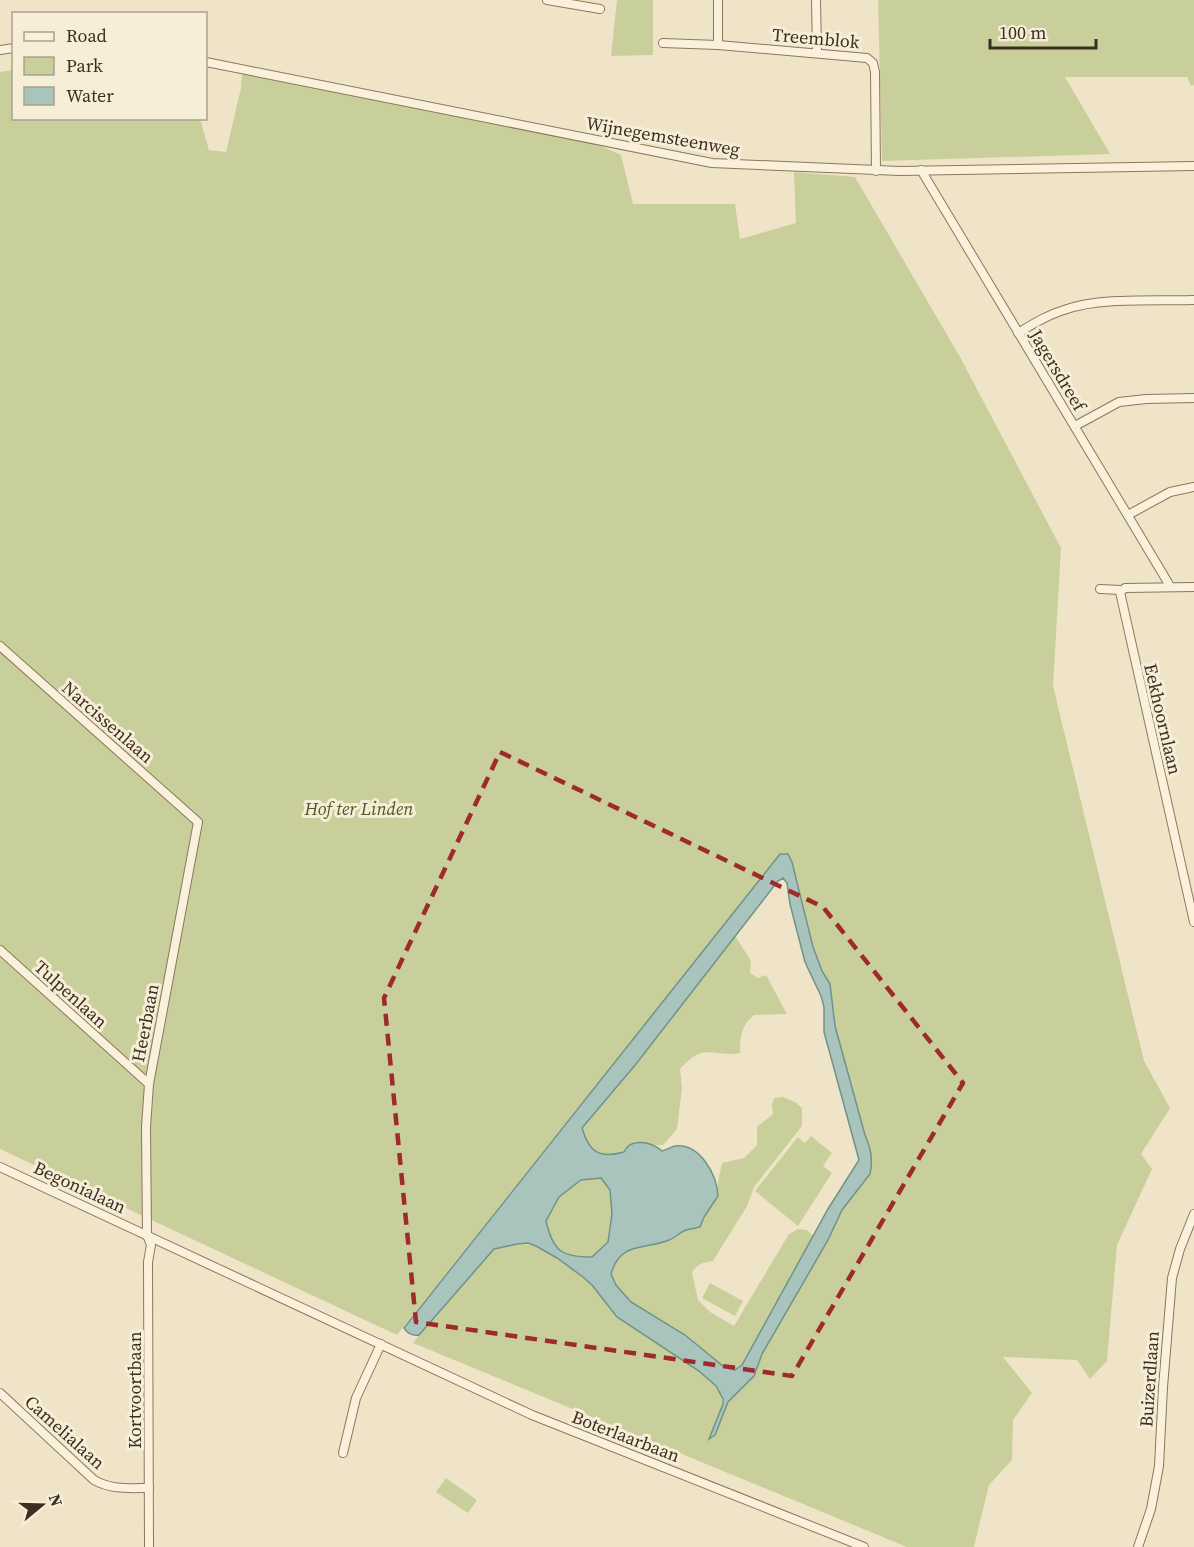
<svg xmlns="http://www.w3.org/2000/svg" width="1194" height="1547" font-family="'Source Serif 4',serif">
<rect width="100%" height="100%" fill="#f0e4c8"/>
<g fill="#c9cf9b">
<polygon points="617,0 653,0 653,55 611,56"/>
<polygon points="878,0 1194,0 1194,85 1191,86 1187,77 1065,77 1110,154 882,161"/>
<path d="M13,70L14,118L200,119L209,150L226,152L241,88L242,72L594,143L621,155L633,204H735L740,239L796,223L794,172L855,177L960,357L1061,548L1053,686L1144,1061L1170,1108L1141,1154L1152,1169L1117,1245L1107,1361L1090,1379L1077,1360L1003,1357L1032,1393L1013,1420L1012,1460L989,1485L974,1547H907L413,1343C422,1331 489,1250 497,1248C510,1245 525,1241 537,1247C563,1259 586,1279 606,1299C615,1309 624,1320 635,1328C658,1345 705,1367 719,1391C727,1405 716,1424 712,1439L715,1435L728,1402L750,1381L762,1354L828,1240L842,1210L870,1174C873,1159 871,1149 865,1135L835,1026L830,984L822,971L813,947L797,879L784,853L780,854L397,1335L0,1149V72Z"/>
<path d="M734,934L751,961L750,973L758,978L766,975L787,1014L754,1015C741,1026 740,1037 740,1053C709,1058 706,1041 680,1069L682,1088L677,1129L663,1145H655L647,1143L626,1147L624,1152C599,1159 589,1152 582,1128L699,983Z"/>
<path d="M783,1097L795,1102L802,1108V1126L754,1187L747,1206L713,1261C704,1262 696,1264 692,1273L698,1300L710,1312L734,1326L789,1234L798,1229L807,1230L814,1237L742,1365L735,1370L723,1366L685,1335L631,1302L616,1285L611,1274C620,1241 645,1250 669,1240C675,1238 680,1232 686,1230C691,1229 696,1228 700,1227L704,1217L718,1196V1181L722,1163L744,1158L757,1145V1127L773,1114L772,1105L774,1098Z"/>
<polygon points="811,1136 832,1153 823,1166 832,1173 798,1226 755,1191 798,1137 805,1143"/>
<path d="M601,1178L610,1190L612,1214L608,1242L592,1257C561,1257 554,1251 545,1221L559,1197L581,1180Z"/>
<polygon points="710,1283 743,1301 735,1316 702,1298"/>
<polygon points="446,1478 477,1500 468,1513 436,1492"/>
</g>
<path fill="#a9c4bc" stroke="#6f938a" stroke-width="1.5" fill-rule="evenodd" d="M780,854H788L792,862L813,947L822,971L830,984L835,1026L865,1135C871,1149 873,1159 870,1174L842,1210L828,1240L762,1354L754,1376L728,1402L715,1435L709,1439L723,1404V1399L716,1386L699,1371L617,1317L592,1285L583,1277L557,1258L536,1246L528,1243L517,1244L494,1249L419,1335C412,1336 408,1334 404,1328ZM783,878L787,883L790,904L805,962L821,996L824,1007V1032L859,1160L828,1209L742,1365L735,1370L723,1366L685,1335L631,1302L616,1285L611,1274C620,1241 645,1250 669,1240C675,1238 680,1232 686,1230C691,1229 696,1228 700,1227L704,1217L718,1196C717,1175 700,1143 675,1146C671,1147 667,1150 662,1151C652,1142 630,1137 624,1152C599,1159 589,1152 582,1128L636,1064L778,881ZM601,1178L610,1190L612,1214L608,1242L592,1257C561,1257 553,1251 546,1221L559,1197L581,1180Z"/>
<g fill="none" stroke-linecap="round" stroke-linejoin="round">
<g stroke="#8d765c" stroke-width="10">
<g id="minor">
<polyline points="547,0 600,9"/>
<polyline points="718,0 718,45"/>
<polyline points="816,0 817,52"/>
<polyline points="663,43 718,45 867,58 873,63 875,72 876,171"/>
<polyline points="0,50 14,48"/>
<polyline points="206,62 712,163 900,171 1194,166"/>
<polyline points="921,170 1170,586"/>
<path d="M1018,333C1033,324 1047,315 1064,310C1099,297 1156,301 1194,300"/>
<polyline points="1075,426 1119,402 1146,399 1194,398"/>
<polyline points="1128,515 1170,492 1194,487"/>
<polyline points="1194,587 1125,588 1120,592 1194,922"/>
<polyline points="1100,589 1121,590"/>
<polyline points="0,646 198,822 149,1084 146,1127 147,1235 151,1245 148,1262 149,1547"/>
<polyline points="0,950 149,1084"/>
<polyline points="0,1167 532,1415 864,1547"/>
<path d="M0,1393L94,1480C111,1490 130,1488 149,1488"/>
<polyline points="343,1453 356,1398 381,1344"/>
<polyline points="1138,1547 1151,1509 1159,1466 1163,1387 1172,1278 1180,1249 1194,1214"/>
</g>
</g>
<use href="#minor" stroke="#faf1dc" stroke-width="8"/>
</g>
<path fill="none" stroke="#9e2a2b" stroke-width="4.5" stroke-dasharray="12 8" stroke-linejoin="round" d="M500,752L823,907L963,1083L792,1376L416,1322L384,998Z"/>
<g text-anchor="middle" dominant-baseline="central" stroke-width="6" stroke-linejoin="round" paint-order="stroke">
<g font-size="18" fill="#3d2e20" stroke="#f7eed8">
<text transform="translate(816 38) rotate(5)">Treemblok</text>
<text transform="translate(663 136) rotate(10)">Wijnegemsteenweg</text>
<text transform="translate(1058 370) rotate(59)">Jagersdreef</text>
<text transform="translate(1163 719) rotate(77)">Eekhoornlaan</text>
<text transform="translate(108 722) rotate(41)">Narcissenlaan</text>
<text transform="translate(71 994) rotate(42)">Tulpenlaan</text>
<text transform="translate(145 1023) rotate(-79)">Heerbaan</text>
<text transform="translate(80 1187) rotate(25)">Begonialaan</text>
<text transform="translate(1149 1379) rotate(-86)">Buizerdlaan</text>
<text transform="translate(134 1390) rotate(-90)">Kortvoortbaan</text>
<text transform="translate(65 1432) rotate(42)">Camelialaan</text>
<text transform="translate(626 1436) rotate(21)">Boterlaarbaan</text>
</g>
<g font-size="18" font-style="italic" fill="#4d5a26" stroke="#f7eed8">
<text x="359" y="808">Hof ter Linden</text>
</g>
</g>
<rect x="12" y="12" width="195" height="108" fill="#f7eed8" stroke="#ada18e" stroke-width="1.5"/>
<rect x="24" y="32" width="30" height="9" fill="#faf1dc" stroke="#ada18e" stroke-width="1.5"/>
<text x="66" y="42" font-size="18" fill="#3d2e20">Road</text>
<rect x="24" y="57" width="30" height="18" fill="#c9cf9b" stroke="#ada18e" stroke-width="1.5"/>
<text x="66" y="72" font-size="18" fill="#3d2e20">Park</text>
<rect x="24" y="87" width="30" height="18" fill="#a9c4bc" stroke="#ada18e" stroke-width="1.5"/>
<text x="66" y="102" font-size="18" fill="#3d2e20">Water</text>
<g transform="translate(42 1505) rotate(71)" stroke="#f7eed8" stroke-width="4.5" paint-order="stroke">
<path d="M0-4.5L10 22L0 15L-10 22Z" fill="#3d2e20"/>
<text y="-9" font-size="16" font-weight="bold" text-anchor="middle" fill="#3d2e20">N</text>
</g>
<path d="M990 39v9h106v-9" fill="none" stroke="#3d2e20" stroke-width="3"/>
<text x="999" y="39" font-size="18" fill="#3d2e20" stroke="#f7eed8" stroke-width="4.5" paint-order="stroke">100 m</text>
</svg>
